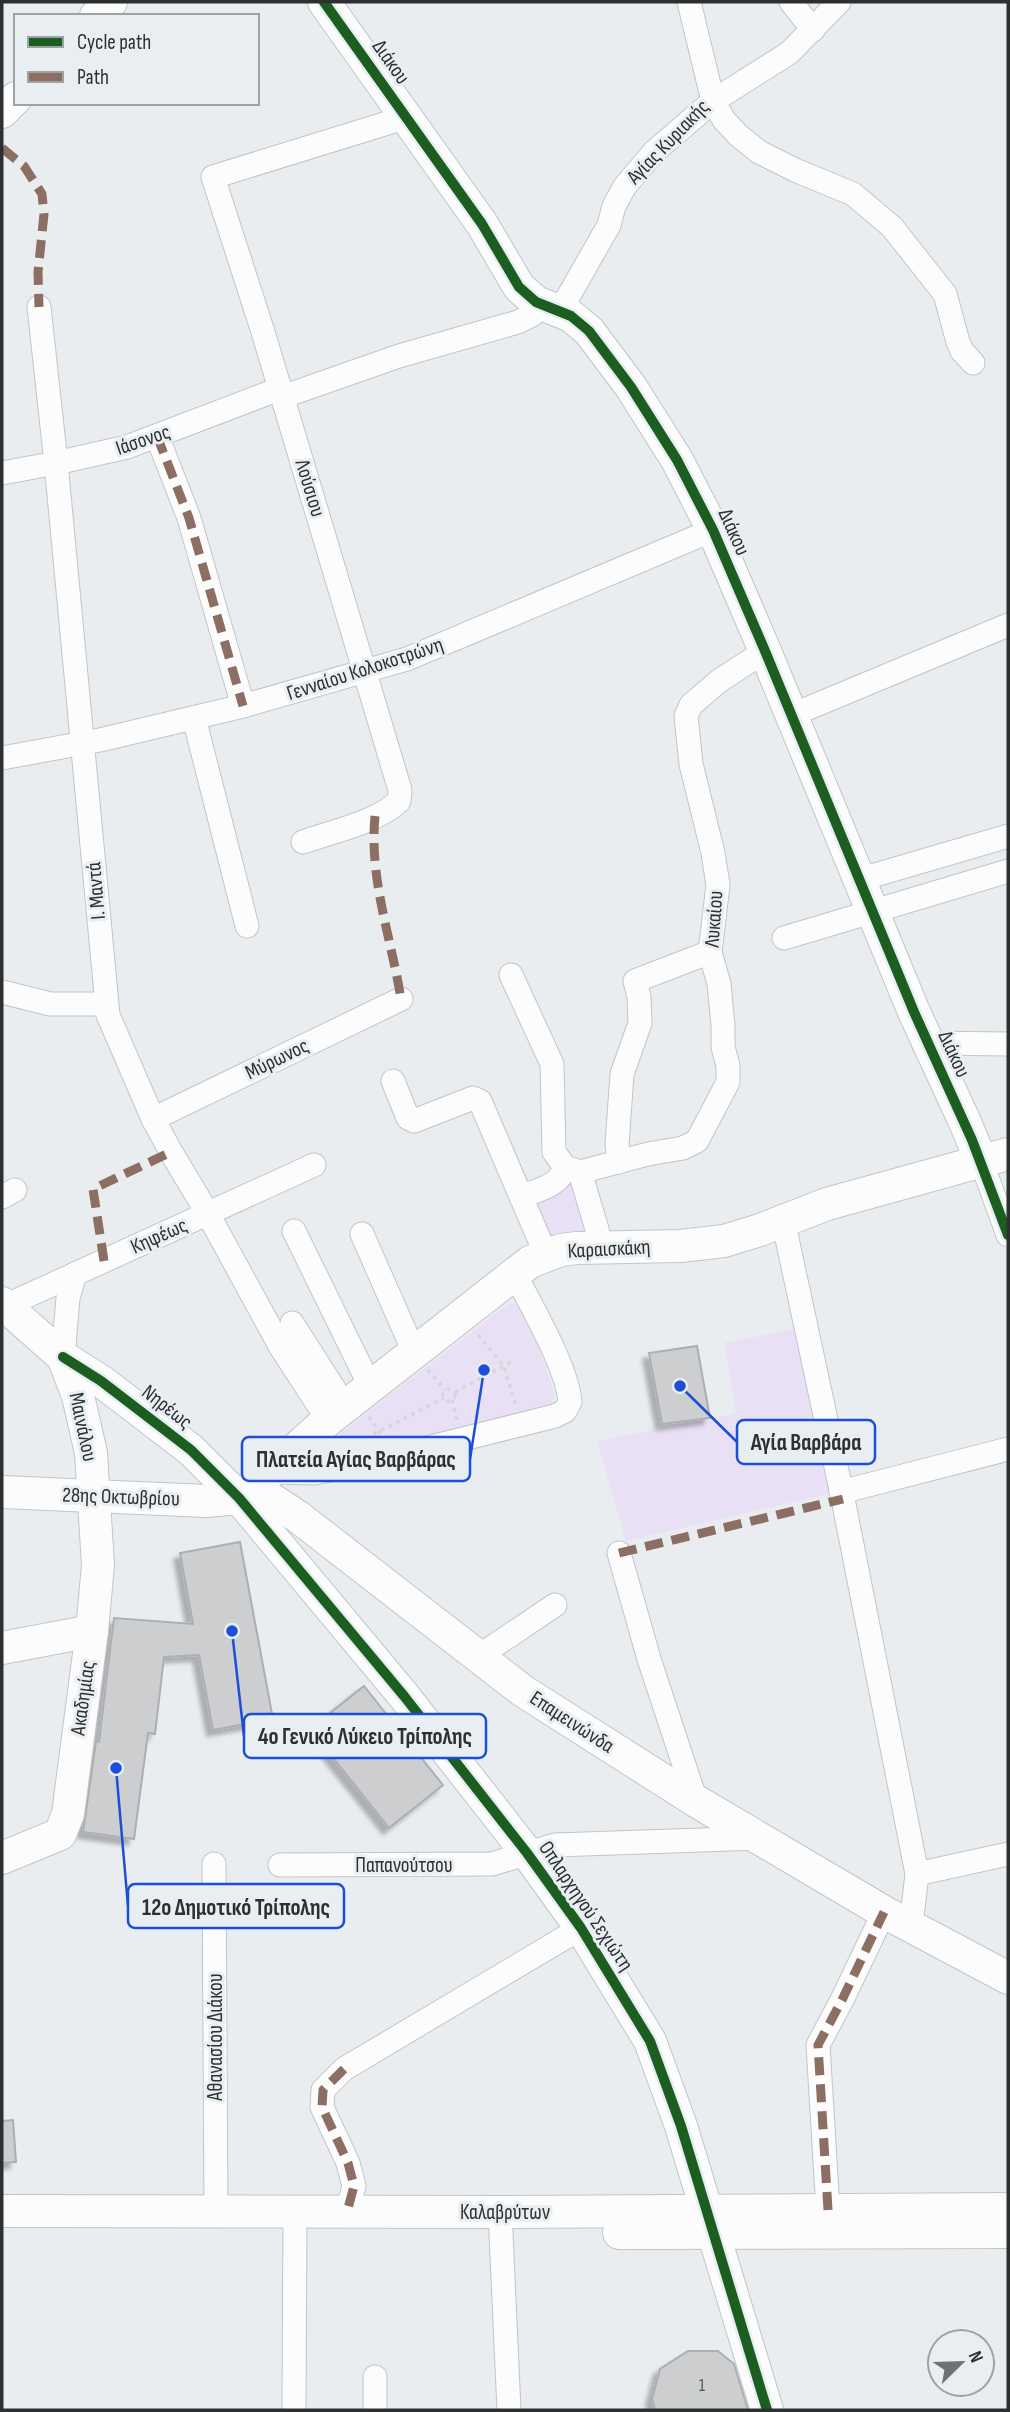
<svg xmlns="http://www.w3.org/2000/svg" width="1010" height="2412" font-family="'Sofia Sans Condensed',sans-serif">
<defs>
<filter id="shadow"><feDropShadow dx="-6" dy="6" stdDeviation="2" flood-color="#0004"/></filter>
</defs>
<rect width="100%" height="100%" fill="#eaedf0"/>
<g fill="#e9e0f6">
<polygon points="567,1183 573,1185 589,1228 583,1235 547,1243 531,1200"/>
<polygon points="509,1303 517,1304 538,1345 555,1395 550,1406 344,1455 334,1455 332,1448 341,1433"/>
<polygon points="799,1328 832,1493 626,1541 597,1441 736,1413 724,1343"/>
</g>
<g fill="#ccced0" stroke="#adaeb1" stroke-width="2" filter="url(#shadow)">
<polygon points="697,1346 710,1418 662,1424 649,1353"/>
<polygon points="240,1542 273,1719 213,1730 199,1655 164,1657 155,1734 148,1733 134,1839 83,1832 96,1741 99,1742 114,1618 193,1624 180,1553"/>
<polygon points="364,1686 443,1785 389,1828 310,1729"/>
<polygon points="13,2120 16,2162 2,2163 2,2121"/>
<polygon points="688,2351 718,2351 734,2364 748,2410 655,2410 652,2399 660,2369"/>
</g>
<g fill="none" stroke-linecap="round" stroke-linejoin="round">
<g stroke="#c2c5c7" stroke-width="25">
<g id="street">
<polyline points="689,2 713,101 724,120 738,135 759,152 795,170 853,194 892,227 945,294 958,342 962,351 973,363"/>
<polyline points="791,2 813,30"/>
<polyline points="39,307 56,463 108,1015 153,1119 171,1152 208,1214 280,1346 328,1420"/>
<polyline points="560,311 609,225 614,206 625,186 654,152 713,101 789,53 839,2"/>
<polyline points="282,397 399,356 518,322 532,315 544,305"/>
<polyline points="157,436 189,518 243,706"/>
<polyline points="2,473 56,463 127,447 279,389"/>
<polyline points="792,715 1008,625"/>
<polyline points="194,718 247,926"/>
<polyline points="2,758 100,740 243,706 407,659 713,530"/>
<path d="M303,842C331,832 378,822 399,801L400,790L263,332L213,177L407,117"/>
<polyline points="858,880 1008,836"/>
<polyline points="784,938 1008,871"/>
<polyline points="511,975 552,1064 554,1152 565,1167 580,1172 602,1246"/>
<polyline points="2,992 50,1004 106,1004"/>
<polyline points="928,1043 1008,1044"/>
<polyline points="393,1081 408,1118 414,1121 473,1098 480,1101 546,1255"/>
<polyline points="153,1119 401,999"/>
<polyline points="981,1161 1008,1235"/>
<polyline points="619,1162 617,1144 622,1074 640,1023 639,997 635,981 710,952"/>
<polyline points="580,1172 648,1154 683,1148 697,1141 728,1082 728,1066 723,1047 723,1025 719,984 710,952 718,885 713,853 691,764 686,716 691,705 719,681 765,651"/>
<polyline points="2,1197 15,1190"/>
<path d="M521,1197C537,1190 560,1186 565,1167"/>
<polyline points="783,1220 843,1499 917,1874 911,1925"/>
<polyline points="294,1231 370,1386"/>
<polyline points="362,1234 414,1352"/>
<polyline points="5,1306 314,1165"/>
<polyline points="292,1323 345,1406"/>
<polyline points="63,1357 68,1298 75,1274"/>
<path d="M272,1472L315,1473L399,1455L555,1416L565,1411L570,1402C567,1366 531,1306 514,1272"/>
<polyline points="841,1492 1008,1449"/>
<polyline points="619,1553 649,1659 696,1801"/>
<polyline points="479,1656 555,1605"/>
<polyline points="214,1864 216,2211"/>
<polyline points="280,1865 492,1864 555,1845 759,1838"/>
<polyline points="917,1874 1008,1854"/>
<polyline points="828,2210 818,2045 842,2000 884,1912"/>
<polyline points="347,2212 354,2186 348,2163 322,2107 323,2090 344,2069 581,1928"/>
<polyline points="500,2212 509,2410"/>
<polyline points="375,2377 375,2410"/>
<polyline points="294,2410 295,2210"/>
</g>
</g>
<g stroke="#c2c5c7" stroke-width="34">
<g id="secondary">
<polyline points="324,2 482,224 519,287 536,302 571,316 589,331 631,387 677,460 713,530 765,651 914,1012 964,1120 981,1161"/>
<polyline points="96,16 111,2"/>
<polyline points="2,112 16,98"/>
<polyline points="2,1303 63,1357 78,1396 91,1453 98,1565 92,1631 68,1814 60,1834 2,1858"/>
<polyline points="63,1357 101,1381 191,1450 239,1498 404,1696 527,1853 581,1928 650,2041 681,2126 767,2410"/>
<polyline points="253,1487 297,1516 523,1691 696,1801 884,1912 1008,1978"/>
<polyline points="2,1492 206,1501 239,1498 253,1487 328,1420 530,1262 561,1250 577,1248 680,1246 724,1241 760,1230 827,1204 1008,1154"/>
<polyline points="2,1648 92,1631"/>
<polyline points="2,2211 500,2212 1008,2209"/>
<polyline points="619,2233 1008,2232"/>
</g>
</g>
<g stroke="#d5d6d6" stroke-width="3.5" stroke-dasharray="3.5 5" stroke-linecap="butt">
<polyline points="478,1335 504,1366 516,1407"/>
<polyline points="428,1370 445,1390"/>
<circle cx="449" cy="1395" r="6"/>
<polyline points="455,1392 515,1360"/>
<polyline points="452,1400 457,1421"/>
<polyline points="369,1417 379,1431 382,1440"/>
<polyline points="366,1438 444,1398"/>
</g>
<use href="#street" stroke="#fcfcfd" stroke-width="23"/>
<use href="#secondary" stroke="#fcfcfd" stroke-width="32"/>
<g stroke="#8d6e63" stroke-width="9" stroke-dasharray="18 9" stroke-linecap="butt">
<polyline points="2,148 24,166 42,194 44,214 38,272 39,307"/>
<polyline points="157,436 189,518 243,706"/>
<path d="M375,816C369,879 391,937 401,999"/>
<polyline points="104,1261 93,1189 171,1152"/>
<polyline points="619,1553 843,1499"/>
<polyline points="344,2069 323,2090 322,2107 348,2163 354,2186 347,2212"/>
<polyline points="828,2210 818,2045 842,2000 884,1912"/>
</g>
<g stroke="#e8eef2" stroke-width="15">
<g id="cycleway">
<polyline points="324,2 482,224 519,287 536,302 571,316 589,331 631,387 677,460 713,530 765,651 914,1012 972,1140 1008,1235"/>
<polyline points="63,1357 101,1381 191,1450 239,1498 404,1696 527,1853 581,1928 650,2041 681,2126 767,2410"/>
</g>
</g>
<use href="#cycleway" stroke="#1b5e20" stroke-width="10"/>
</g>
<g text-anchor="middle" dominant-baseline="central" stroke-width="6" stroke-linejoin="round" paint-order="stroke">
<g font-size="18" fill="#555859">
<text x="702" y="2385">1</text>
</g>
<g font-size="21" fill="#2d3031" stroke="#e8eef2">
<text transform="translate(391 62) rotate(55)">Διάκου</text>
<text transform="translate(668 142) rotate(-46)">Αγίας Κυριακής</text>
<text transform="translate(143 440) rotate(-19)">Ιάσονος</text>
<text transform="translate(310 488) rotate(73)">Λούσιου</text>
<text transform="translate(734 532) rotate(66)">Διάκου</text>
<text transform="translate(365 669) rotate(-18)">Γενναίου Κολοκοτρώνη</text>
<text transform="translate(96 891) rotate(-95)">Ι. Μαντά</text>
<text transform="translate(714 919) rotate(-86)">Λυκαίου</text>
<text transform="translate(954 1054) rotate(65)">Διάκου</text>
<text transform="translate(277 1059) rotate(-26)">Μύρωνος</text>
<text transform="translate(159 1236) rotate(-24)">Κηφέως</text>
<text transform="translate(609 1249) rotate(-3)">Καραισκάκη</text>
<text transform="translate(167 1407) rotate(38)">Νηρέως</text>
<text transform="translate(83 1427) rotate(78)">Μαινάλου</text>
<text transform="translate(121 1497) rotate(2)">28ης Οκτωβρίου</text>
<text transform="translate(83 1698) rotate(-82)">Ακαδημίας</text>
<text transform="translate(572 1722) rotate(33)">Επαμεινώνδα</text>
<text x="404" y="1865">Παπανούτσου</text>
<text transform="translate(586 1906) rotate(56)">Οπλαρχηγού Σεχιώτη</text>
<text transform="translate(215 2037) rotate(-90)">Αθανασίου Διάκου</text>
<text x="505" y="2212">Καλαβρύτων</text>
</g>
</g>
<path fill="none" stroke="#1d4ed8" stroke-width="2.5" d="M680 1386L737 1442M484 1370L470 1459M232 1631L244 1736M116 1768L128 1906"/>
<g fill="#1d4ed8" stroke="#e8eef2" stroke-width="2.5">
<circle cx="680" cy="1386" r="7"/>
<circle cx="484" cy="1370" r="7"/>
<circle cx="232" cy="1631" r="7"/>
<circle cx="116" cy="1768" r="7"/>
</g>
<g fill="#e8eef2" stroke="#1d4ed8" stroke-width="2.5">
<rect x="737" y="1420" width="138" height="44" rx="7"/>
<rect x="242" y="1437" width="228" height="44" rx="7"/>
<rect x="244" y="1714" width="242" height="44" rx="7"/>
<rect x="128" y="1884" width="216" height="44" rx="7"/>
</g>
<g font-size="23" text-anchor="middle" font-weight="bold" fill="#2d3031">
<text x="806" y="1450">Αγία Βαρβάρα</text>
<text x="356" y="1467">Πλατεία Αγίας Βαρβάρας</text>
<text x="365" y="1744">4ο Γενικό Λύκειο Τρίπολης</text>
<text x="236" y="1915">12ο Δημοτικό Τρίπολης</text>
</g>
<rect width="1010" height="2412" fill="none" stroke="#2d3031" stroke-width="7"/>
<rect x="14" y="14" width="245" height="91" fill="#e8eef2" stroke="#9da2a5" stroke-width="2"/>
<rect x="28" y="37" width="35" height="10" fill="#1b5e20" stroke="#9da2a5" stroke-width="2"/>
<text x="77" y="49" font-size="21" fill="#2d3031">Cycle path</text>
<rect x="28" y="72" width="35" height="10" fill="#8d6e63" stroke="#9da2a5" stroke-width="2"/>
<text x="77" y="84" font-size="21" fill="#2d3031">Path</text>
<g transform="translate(961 2363) rotate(67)"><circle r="33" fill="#e8eef2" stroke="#9da2a5" stroke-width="2"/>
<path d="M0-5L12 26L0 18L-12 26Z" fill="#6f7274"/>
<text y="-10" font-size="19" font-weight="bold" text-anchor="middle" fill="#2d3031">N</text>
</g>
</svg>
